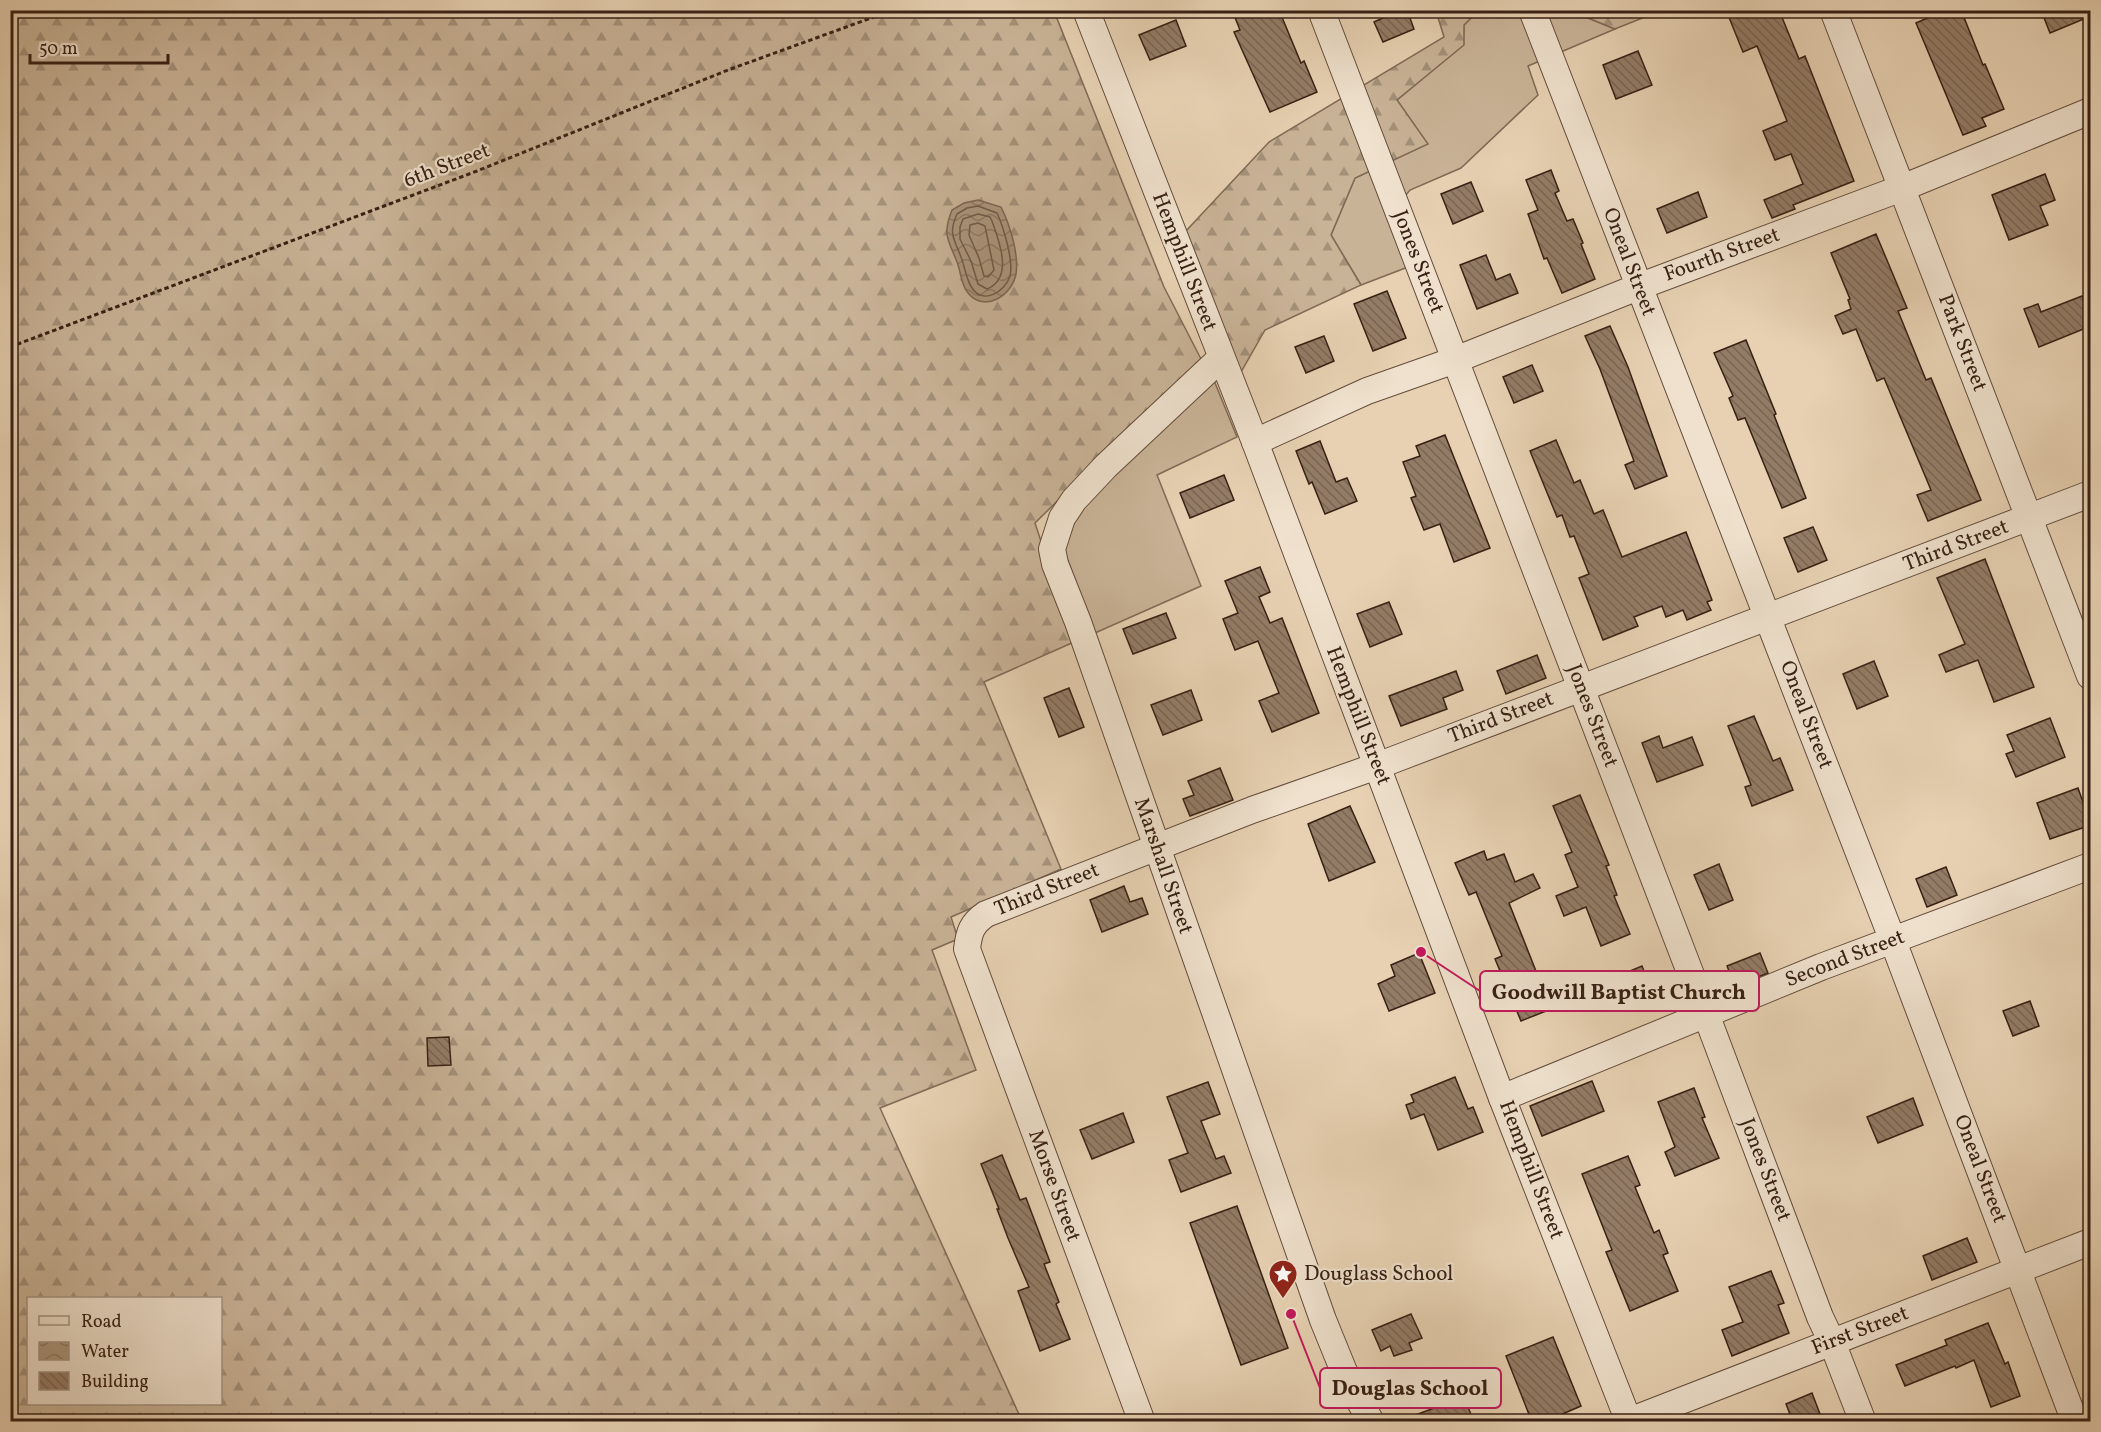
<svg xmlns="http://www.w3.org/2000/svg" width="2101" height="1432" font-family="Vollkorn,serif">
<defs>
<pattern id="forest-firs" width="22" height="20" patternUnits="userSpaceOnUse" patternTransform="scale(1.5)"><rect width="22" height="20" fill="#c9b397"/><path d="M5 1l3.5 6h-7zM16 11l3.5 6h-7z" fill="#a4917a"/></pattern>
<pattern id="water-waves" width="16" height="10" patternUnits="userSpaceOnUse" patternTransform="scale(1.5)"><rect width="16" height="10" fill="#ab957c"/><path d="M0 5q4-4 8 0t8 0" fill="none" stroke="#8c7964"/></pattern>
<pattern id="building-back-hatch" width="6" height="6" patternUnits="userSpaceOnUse" patternTransform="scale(1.5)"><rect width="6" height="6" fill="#937c66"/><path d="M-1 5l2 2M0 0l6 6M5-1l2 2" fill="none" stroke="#796553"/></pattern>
</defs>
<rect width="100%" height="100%" fill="#e7d1b2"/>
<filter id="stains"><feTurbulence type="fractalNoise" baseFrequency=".00333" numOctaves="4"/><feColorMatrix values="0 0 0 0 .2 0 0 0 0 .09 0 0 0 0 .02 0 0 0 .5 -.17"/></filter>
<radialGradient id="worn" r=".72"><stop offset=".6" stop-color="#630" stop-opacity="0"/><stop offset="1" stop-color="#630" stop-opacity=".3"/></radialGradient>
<g fill="#c9b397" stroke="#806a56" stroke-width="1.5">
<polygon points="1478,11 1571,11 1615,29 1528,66 1538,95 1461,168 1410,190 1387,218 1408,267 1361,285 1331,235 1355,178 1427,144 1397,100 1463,45 1464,25"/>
<polygon points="1213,378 1237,437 1157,475 1201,586 1095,633 1064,550 1079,509"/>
</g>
<g fill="url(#forest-firs)" stroke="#806a56" stroke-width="1.5" fill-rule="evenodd">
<path d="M10,11H1054L1164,287L1201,359L1035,523L1074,642L984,682L1061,869L951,917L958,939L932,950L976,1070L880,1108L1022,1421H11ZM28,1298H220V1404H28Z"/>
<polygon points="1436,11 1478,11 1464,25 1464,45 1397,100 1428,144 1355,178 1331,235 1361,285 1265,330 1241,372 1186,231 1269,142 1444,37"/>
<polygon points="1571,11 1660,11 1615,29"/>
</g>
<path fill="url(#water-waves)" stroke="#7d6652" stroke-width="1.5" d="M978,200L1001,207C1010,225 1019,254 1016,274C1012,296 984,313 968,293C961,285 961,272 957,262C948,239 942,235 952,210L964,203Z"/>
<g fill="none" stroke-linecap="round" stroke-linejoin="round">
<g stroke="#715a48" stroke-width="1.5">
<path d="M978,206L997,213C1003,226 1014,261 1010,276C1005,292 983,305 972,288C966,279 965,267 961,257C954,238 948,234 957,214L967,208Z"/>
<path d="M978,214L990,217L992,221C999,241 1014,278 987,289L978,284L971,261L960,239V227L963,219Z"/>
<polygon points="978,223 985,226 994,270 988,277 984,276 979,258 969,235 970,225"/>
</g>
</g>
<g fill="url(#building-back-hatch)" stroke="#372014" stroke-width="1.5">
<polygon points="1232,10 1279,10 1301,63 1304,61 1317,92 1270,112 1234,32 1240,30"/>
<polygon points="1401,10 1407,10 1414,29 1383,42 1374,22"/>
<polygon points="1739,10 1779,10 1799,59 1805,56 1854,181 1793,205 1795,209 1772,218 1764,200 1803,184 1791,154 1775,160 1763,131 1787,121 1757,46 1743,52 1728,15"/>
<polygon points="1946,10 1961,10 1983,65 1985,64 2004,109 1982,118 1986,126 1963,135 1916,23"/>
<polygon points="2053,10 2091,10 2091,16 2050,33 2043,15"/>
<polygon points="1176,20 1186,46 1150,60 1139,35"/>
<polygon points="1638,51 1652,85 1616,99 1603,65"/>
<polygon points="1551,170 1559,191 1555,193 1567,221 1573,219 1583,243 1581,244 1595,279 1562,293 1547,258 1544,259 1528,214 1538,210 1526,180"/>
<polygon points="2045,174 2055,200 2040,206 2048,225 2009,240 1992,195"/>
<polygon points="1471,182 1483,211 1453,224 1441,194"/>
<polygon points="1698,192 1707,217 1667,233 1657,209"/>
<polygon points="1876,234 1907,308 1898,311 1926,380 1931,378 1981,500 1928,521 1917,495 1931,490 1884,378 1877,381 1856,329 1843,334 1835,316 1851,309 1848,300 1850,299 1831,253"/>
<polygon points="1486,255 1496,280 1510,274 1518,293 1477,309 1460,265"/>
<polygon points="1387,291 1406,338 1373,351 1354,304"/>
<polygon points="2082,296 2091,317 2091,326 2039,347 2024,309 2038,304 2041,312"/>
<polygon points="1610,326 1628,367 1667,476 1635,489 1625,465 1634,461 1600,369 1585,336"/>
<polygon points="1324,336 1334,361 1306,373 1295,347"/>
<polygon points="1746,340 1776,414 1774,415 1806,498 1782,508 1745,418 1738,420 1729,398 1733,396 1714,353"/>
<polygon points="1532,365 1543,391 1514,403 1503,377"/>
<polygon points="1445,435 1490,548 1454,562 1440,524 1424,530 1411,498 1416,496 1403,462 1420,456 1416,446"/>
<polygon points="1556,440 1574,483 1580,480 1594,514 1603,510 1622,557 1686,532 1712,600 1707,602 1711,610 1687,620 1683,610 1666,617 1662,606 1634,617 1638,626 1603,640 1579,578 1589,574 1574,536 1570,537 1562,515 1557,517 1530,451"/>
<polygon points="1320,441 1336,482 1347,478 1357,501 1325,514 1312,482 1309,484 1296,451"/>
<polygon points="1224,475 1234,500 1190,518 1180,493"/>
<polygon points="1813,527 1827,560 1798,572 1784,538"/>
<polygon points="1985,559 2034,687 1994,702 1978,660 1946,672 1939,655 1965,644 1937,578"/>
<polygon points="1260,567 1270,592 1259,597 1270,623 1282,618 1319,713 1272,732 1259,701 1279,693 1258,641 1235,650 1223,619 1238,613 1225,581"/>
<polygon points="1389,602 1402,634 1370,647 1357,614"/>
<polygon points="1166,613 1176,638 1133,654 1123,629"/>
<polygon points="1537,655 1546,678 1506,694 1497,671"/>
<polygon points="1874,661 1888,696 1857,709 1843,674"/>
<polygon points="1456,671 1463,690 1443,698 1447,709 1401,726 1389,696"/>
<polygon points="1069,688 1084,727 1059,737 1044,698"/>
<polygon points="1191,690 1202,720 1163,735 1151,705"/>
<polygon points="1754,716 1773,761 1780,758 1793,790 1752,806 1745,787 1751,785 1728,726"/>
<polygon points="2050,718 2065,757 2016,777 2006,754 2014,751 2007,735"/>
<polygon points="1659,736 1663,748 1692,737 1703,765 1657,782 1642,743"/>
<polygon points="1220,768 1233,800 1190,816 1183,799 1194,795 1188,781"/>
<polygon points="2078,788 2091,825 2050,839 2037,803"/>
<polygon points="1580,795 1609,865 1606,866 1617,895 1614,896 1630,934 1601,946 1586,907 1564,916 1556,896 1578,887 1565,855 1572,852 1553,806"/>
<polygon points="1350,806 1375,862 1329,881 1308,824"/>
<polygon points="1484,851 1487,860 1504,854 1515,882 1533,874 1540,888 1509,903 1551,1009 1521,1021 1495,959 1502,956 1476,892 1469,895 1455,863"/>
<polygon points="1719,864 1733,900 1709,910 1694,875"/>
<polygon points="1946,867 1957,895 1927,907 1916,879"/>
<polygon points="1124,886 1130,902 1142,898 1148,914 1102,932 1090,900"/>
<polygon points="1419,953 1435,993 1389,1011 1378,984 1395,976 1391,965"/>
<polygon points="1760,953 1768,973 1735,986 1727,966"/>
<polygon points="1642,966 1652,991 1609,1009 1599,984"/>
<polygon points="2030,1001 2039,1026 2013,1036 2003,1011"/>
<polygon points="449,1037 451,1065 428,1066 427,1038"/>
<polygon points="1455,1077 1468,1109 1473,1107 1483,1132 1438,1150 1424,1114 1411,1119 1406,1105 1414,1102 1411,1095"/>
<polygon points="1592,1081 1604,1111 1542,1136 1530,1106"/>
<polygon points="1208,1082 1220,1114 1201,1121 1216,1159 1224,1156 1231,1173 1181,1192 1169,1160 1188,1153 1167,1097"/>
<polygon points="1694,1088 1705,1117 1702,1118 1719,1158 1675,1176 1665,1152 1675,1147 1658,1102"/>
<polygon points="1913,1098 1923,1125 1878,1143 1867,1117"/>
<polygon points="1123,1113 1134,1142 1092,1159 1080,1130"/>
<polygon points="1002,1155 1020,1200 1026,1198 1037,1227 1050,1262 1044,1264 1059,1302 1056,1304 1070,1339 1040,1351 1018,1291 1029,1287 1008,1238 997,1209 999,1209 981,1164"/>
<polygon points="1628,1156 1640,1185 1635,1187 1654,1233 1659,1230 1668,1253 1663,1255 1678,1291 1630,1311 1606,1252 1612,1250 1582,1174"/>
<polygon points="1237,1206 1288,1348 1241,1365 1190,1223"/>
<polygon points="1967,1238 1977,1262 1932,1280 1923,1256"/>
<polygon points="1771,1271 1784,1303 1778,1305 1789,1333 1732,1356 1722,1330 1743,1322 1729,1287"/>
<polygon points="1411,1314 1422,1338 1409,1343 1412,1350 1394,1356 1390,1346 1381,1351 1372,1330"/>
<polygon points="1988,1323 2005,1364 2008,1362 2020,1396 1991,1407 1974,1360 1956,1368 1955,1366 1905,1386 1896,1365 1947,1345 1945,1340"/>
<polygon points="1553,1337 1581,1406 1544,1422 1532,1422 1506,1356"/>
<polygon points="1812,1393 1823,1422 1793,1422 1786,1404"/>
<polygon points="1464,1397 1474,1422 1403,1422 1402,1420"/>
</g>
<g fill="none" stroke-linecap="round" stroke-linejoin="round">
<g stroke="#634c3c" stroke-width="28">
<g id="minor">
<polyline points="1086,10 1255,442 1502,1098 1629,1422"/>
<polyline points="1321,10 1706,1014 1820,1317 1832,1342 1863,1422"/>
<polyline points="1532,10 1893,941 2075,1422"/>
<polyline points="1833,10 2090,676"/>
<polyline points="1221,358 1106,466 1074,500 1062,518 1052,549 1055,564 1078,622 1323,1320 1345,1374 1371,1422"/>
<polyline points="1255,442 1367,391 1455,360 1638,287 1902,188 2090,111"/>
<polyline points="1502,1098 1821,967 2090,866"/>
<polyline points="1629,1421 2090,1242"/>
<path d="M1142,1422L967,949C969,933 971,924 986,914L1252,810L1377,766L2090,494"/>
</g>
</g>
<polyline stroke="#372014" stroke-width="3" stroke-dasharray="4.5 3" stroke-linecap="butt" points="10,347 477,171 728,70 893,10"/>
<use href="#minor" stroke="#efe1cd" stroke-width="26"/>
</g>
<defs>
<g id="sight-pin" transform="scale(1.5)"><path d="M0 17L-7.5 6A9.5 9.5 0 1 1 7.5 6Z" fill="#8f2418" stroke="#efe1cd"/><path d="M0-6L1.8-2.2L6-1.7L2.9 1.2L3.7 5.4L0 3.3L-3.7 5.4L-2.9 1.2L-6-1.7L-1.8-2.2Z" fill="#fff"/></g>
</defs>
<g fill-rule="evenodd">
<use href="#sight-pin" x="1283" y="1274"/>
</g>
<g text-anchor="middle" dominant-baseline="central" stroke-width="4.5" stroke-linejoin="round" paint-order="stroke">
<g font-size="21" fill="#372014" stroke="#efe1cd">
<text transform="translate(447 166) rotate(-21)">6th Street</text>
<text transform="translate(1722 255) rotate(-20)">Fourth Street</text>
<text transform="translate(1184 262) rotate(69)">Hemphill Street</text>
<text transform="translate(1418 262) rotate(69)">Jones Street</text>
<text transform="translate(1629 262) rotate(69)">Oneal Street</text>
<text transform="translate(1962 343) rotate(69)">Park Street</text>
<text transform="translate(1956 546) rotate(-21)">Third Street</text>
<text transform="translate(1806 715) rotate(69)">Oneal Street</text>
<text transform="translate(1358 716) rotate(69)">Hemphill Street</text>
<text transform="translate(1592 716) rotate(69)">Jones Street</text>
<text transform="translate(1501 718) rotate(-21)">Third Street</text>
<text transform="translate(1163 866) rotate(71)">Marshall Street</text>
<text transform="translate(1047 890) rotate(-22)">Third Street</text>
<text transform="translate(1845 959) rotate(-21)">Second Street</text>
<text transform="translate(1980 1169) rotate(69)">Oneal Street</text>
<text transform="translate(1531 1170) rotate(69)">Hemphill Street</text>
<text transform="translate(1765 1170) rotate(69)">Jones Street</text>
<text transform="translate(1054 1186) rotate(70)">Morse Street</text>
<text transform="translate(1860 1331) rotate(-21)">First Street</text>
</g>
<g font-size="21" fill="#372014" stroke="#efe1cd" text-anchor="start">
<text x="1304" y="1274">Douglass School</text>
</g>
</g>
<path fill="none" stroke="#c2185b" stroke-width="2" d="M1421 952L1480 991M1291 1314L1320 1388"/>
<g fill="#c2185b" stroke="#efe1cd" stroke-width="2">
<circle cx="1421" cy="952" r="6"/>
<circle cx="1291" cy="1314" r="6"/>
</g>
<g fill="#efe1cd" stroke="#c2185b" stroke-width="2">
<rect x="1480" y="971" width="279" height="40" rx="6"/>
<rect x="1320" y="1368" width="181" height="40" rx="6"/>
</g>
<g font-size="22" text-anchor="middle" font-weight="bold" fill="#372014">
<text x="1619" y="999">Goodwill Baptist Church</text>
<text x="1410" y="1395">Douglas School</text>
</g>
<rect width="2101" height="1432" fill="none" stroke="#e7d1b2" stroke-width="36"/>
<rect x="12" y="12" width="2077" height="1408" fill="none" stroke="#372014" stroke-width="3"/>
<rect x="18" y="18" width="2065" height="1396" fill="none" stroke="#372014" stroke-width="1.5"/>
<rect x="27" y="1297" width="195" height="108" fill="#efe1cd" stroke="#a59483" stroke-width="1.5"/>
<rect x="39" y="1316" width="30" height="9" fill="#efe1cd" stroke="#a59483" stroke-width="1.5"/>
<text x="81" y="1327" font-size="18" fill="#372014">Road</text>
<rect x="39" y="1342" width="30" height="18" fill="url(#water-waves)" stroke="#a59483" stroke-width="1.5"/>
<text x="81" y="1357" font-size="18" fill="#372014">Water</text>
<rect x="39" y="1372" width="30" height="18" fill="url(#building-back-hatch)" stroke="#a59483" stroke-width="1.5"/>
<text x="81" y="1387" font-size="18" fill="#372014">Building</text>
<path d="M30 54v9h138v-9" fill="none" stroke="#372014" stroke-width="3"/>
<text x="39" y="54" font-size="18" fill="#372014" stroke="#efe1cd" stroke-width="4.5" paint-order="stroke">50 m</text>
<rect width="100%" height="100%" filter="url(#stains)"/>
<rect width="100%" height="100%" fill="url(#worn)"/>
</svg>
